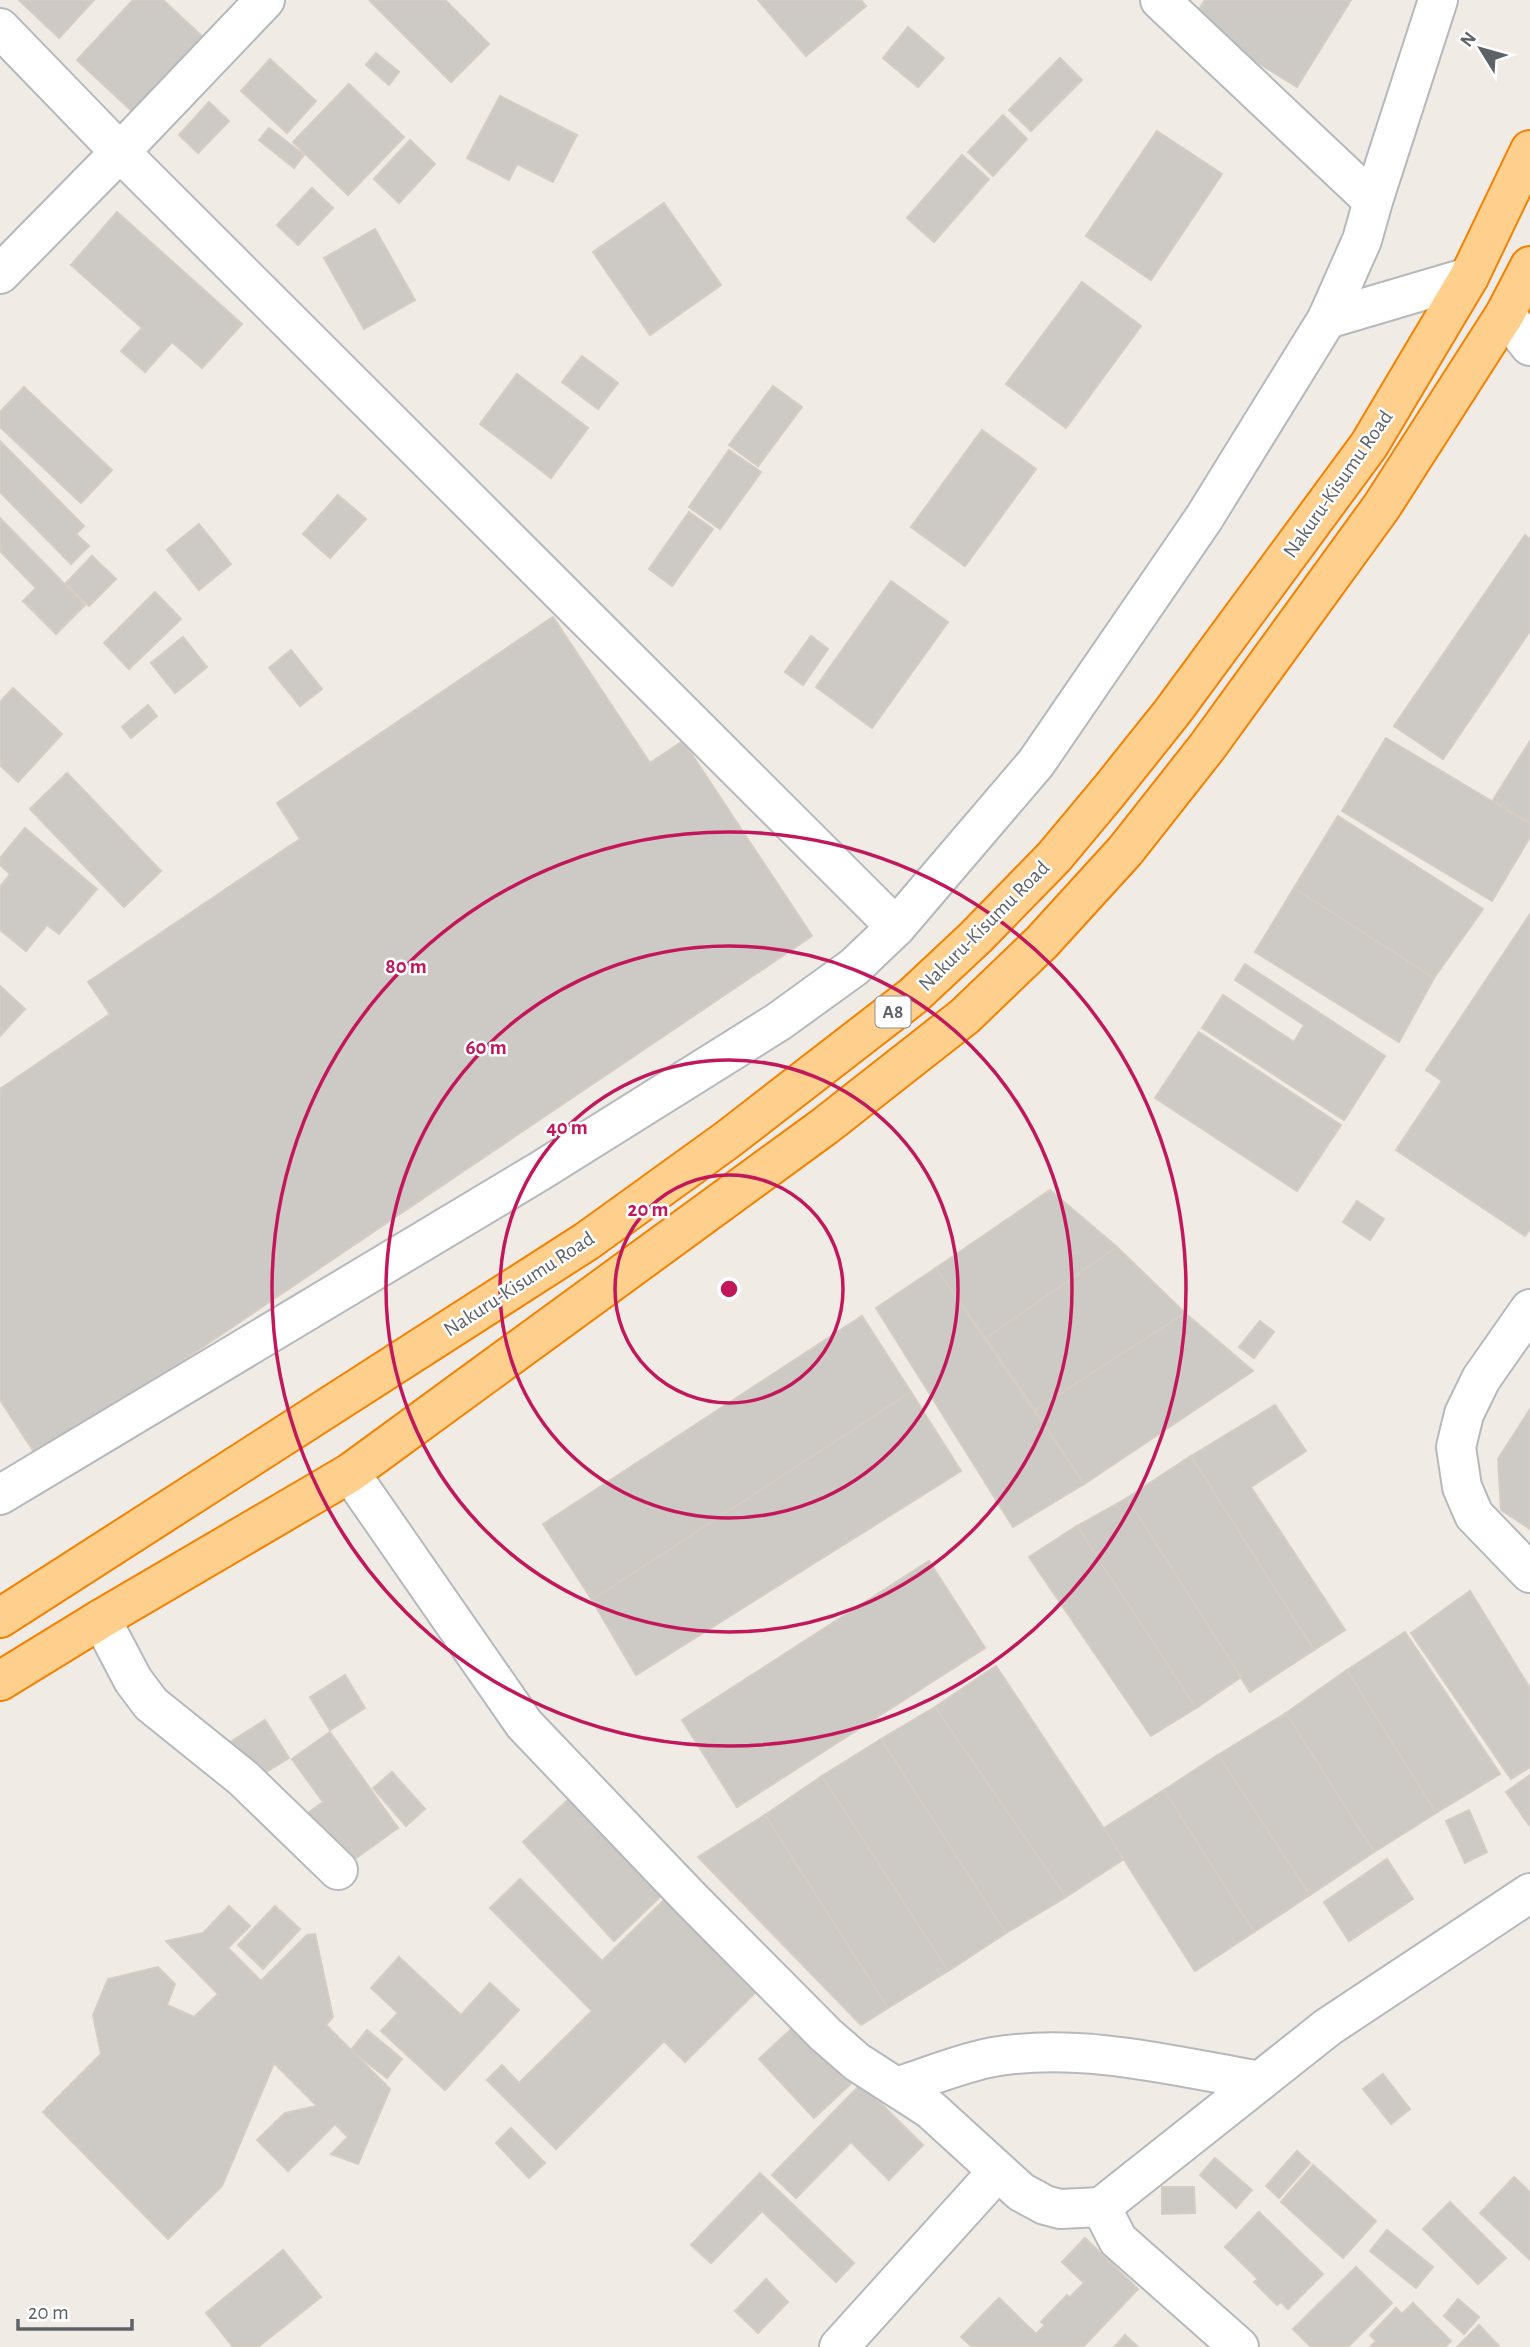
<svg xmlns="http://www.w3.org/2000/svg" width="1530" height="2347" font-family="'Alegreya Sans',sans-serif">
<rect width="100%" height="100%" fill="#f0ece5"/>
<g fill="#cdc9c4" stroke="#d5ccc3" stroke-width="2">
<polygon points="19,0 94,0 59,38"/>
<polygon points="133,0 163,0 205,39 135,114 77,60"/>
<polygon points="369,0 445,0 489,44 451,82"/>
<polygon points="758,0 861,0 866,6 806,56"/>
<polygon points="1205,0 1351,0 1297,87 1191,22"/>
<polygon points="908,27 944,58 918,87 883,58"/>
<polygon points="376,53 399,72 389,85 366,65"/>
<polygon points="1060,58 1082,80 1031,131 1009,110"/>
<polygon points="270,59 316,101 287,133 241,91"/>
<polygon points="349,84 404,137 348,195 293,142"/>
<polygon points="500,96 577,135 553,182 517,164 509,180 467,158"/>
<polygon points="209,102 229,121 198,153 179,135"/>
<polygon points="1003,115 1027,139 993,176 968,152"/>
<polygon points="269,128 304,155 294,168 259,140"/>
<polygon points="1157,131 1222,174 1151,280 1086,236"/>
<polygon points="410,140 435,164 399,203 374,179"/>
<polygon points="962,155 989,179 934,242 907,218"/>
<polygon points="312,188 333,208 298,245 277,225"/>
<polygon points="664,203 721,285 650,335 593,252"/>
<polygon points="117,212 242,324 202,368 172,342 145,372 121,351 142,328 71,265"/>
<polygon points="375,229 415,300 364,329 324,258"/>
<polygon points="1082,282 1141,326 1066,428 1006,384"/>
<polygon points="582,356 618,383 598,409 562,382"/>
<polygon points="517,374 588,428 551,478 480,424"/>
<polygon points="773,386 802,407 758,466 729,445"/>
<polygon points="24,387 112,470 81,503 0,427 0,412"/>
<polygon points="982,430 1036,469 965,566 911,527"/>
<polygon points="0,441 84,526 76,534 89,546 71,564 0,492"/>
<polygon points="729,450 761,472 720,529 689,507"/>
<polygon points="338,495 366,519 330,558 303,534"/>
<polygon points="689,512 713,529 672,586 649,569"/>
<polygon points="0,518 85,605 56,634 23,601 36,588 0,551"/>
<polygon points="199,524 231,564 199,590 167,550"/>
<polygon points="1525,535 1530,539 1530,631 1443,759 1394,726"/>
<polygon points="92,556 116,579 89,606 66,583"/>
<polygon points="891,581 948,622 872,728 816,687"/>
<polygon points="155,592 181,619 129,669 104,643"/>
<polygon points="553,617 650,763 683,741 812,936 38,1458 0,1400 0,1089 110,1014 88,982 300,839 277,803"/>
<polygon points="811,636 828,649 803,685 785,672"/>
<polygon points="183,637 207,667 175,693 151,663"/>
<polygon points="291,650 322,689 300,706 269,668"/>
<polygon points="13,688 62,734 18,782 0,765 0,702"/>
<polygon points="148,705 157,716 131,738 122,727"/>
<polygon points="1386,738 1530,824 1530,837 1492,901 1342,811"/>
<polygon points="1530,741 1530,823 1493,800"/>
<polygon points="67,773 161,871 124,907 30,809"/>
<polygon points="1338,816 1483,909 1434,978 1294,888"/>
<polygon points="25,828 97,889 59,934 47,925 26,951 0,930 0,887 10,874 0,865 0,858"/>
<polygon points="1294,888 1434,978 1399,1042 1255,952"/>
<polygon points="1530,914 1530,1229 1525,1236 1396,1150 1442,1081 1426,1070"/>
<polygon points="1245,964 1385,1056 1344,1120 1202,1028 1223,995 1294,1042 1304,1025 1235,980"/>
<polygon points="0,986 25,1009 0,1036"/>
<polygon points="1199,1032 1341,1125 1297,1191 1155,1098"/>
<polygon points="1050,1190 1117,1247 986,1338 936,1268"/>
<polygon points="1357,1201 1384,1219 1370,1240 1343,1222"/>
<polygon points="1117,1247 1185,1313 1035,1410 986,1338"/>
<polygon points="936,1268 1084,1484 1013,1527 876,1308"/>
<polygon points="1185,1313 1253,1371 1084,1484 1035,1410"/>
<polygon points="862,1316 911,1392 592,1600 543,1524"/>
<polygon points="1260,1321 1274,1332 1254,1358 1239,1347"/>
<polygon points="911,1392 961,1471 636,1675 592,1600"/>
<polygon points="1275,1405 1306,1451 1251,1487 1345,1630 1314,1650 1191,1456"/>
<polygon points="1530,1409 1530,1529 1501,1510 1498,1459"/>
<polygon points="1191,1456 1314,1650 1250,1692 1127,1498"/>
<polygon points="1127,1498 1241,1677 1196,1708 1077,1526"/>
<polygon points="1077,1526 1196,1708 1151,1736 1029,1557"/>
<polygon points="929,1561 985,1648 737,1807 682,1720"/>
<polygon points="1470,1591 1530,1688 1530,1767 1511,1779 1411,1633"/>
<polygon points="1405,1632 1500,1774 1436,1813 1347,1670"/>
<polygon points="996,1666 1124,1859 1066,1897 935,1707"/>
<polygon points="1347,1670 1436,1813 1374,1852 1286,1713"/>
<polygon points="345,1675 365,1708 330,1730 310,1697"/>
<polygon points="935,1707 1066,1897 1006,1933 881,1739"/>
<polygon points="1286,1713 1374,1852 1310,1895 1218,1755"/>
<polygon points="265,1720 289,1758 253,1780 230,1742"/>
<polygon points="330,1732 398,1828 346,1865 308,1813 323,1802 292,1759"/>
<polygon points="881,1739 1006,1933 948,1971 822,1776"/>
<polygon points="1218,1755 1310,1895 1254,1932 1164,1790"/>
<polygon points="392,1772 425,1809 406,1826 373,1788"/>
<polygon points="1530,1775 1530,1824 1529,1825 1506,1792"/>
<polygon points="822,1776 948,1971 888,2008 765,1815"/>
<polygon points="1164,1790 1254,1932 1195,1971 1104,1828"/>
<polygon points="571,1797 662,1895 614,1941 523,1842"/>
<polygon points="1469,1810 1487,1852 1465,1863 1446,1821"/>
<polygon points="765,1815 888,2008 861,2025 698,1857"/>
<polygon points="1387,1859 1413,1899 1349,1941 1324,1902"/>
<polygon points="520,1879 602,1961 673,1891 765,1983 685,2062 664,2041 556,2149 487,2080 502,2065 519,2083 592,2011 490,1908"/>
<polygon points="229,1906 250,1926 228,1948 261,1981 307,1935 315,1934 333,2017 326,2025 390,2089 358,2164 331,2154 348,2137 335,2124 288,2171 257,2140 285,2113 317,2106 274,2063 222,2186 168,2239 43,2112 101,2054 93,2015 108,1979 158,1967 175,1984 167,2005 194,2017 218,1994 166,1941 203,1933"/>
<polygon points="275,1906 300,1929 263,1969 238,1945"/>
<polygon points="399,1957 461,2015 490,1983 519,2010 445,2090 381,2031 398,2013 371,1988"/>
<polygon points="802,2019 857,2078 814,2118 759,2059"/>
<polygon points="367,2030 402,2059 387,2078 351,2050"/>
<polygon points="1383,2074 1410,2109 1391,2124 1363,2089"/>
<polygon points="861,2084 923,2145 889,2180 851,2142 796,2198 772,2175"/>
<polygon points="511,2128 545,2163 529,2178 496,2143"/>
<polygon points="1297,2151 1310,2163 1279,2198 1266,2186"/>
<polygon points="1215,2158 1252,2190 1236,2208 1200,2175"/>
<polygon points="1313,2165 1376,2221 1343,2258 1281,2202"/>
<polygon points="760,2173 854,2263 836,2282 762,2211 711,2263 691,2245"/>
<polygon points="1514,2177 1530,2192 1530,2260 1480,2213"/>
<polygon points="1162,2187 1194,2187 1195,2213 1162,2214"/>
<polygon points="1450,2202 1506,2258 1478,2284 1423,2229"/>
<polygon points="1259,2212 1323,2274 1288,2309 1281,2302 1277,2305 1254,2282 1258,2279 1225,2247"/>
<polygon points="1387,2230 1433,2267 1416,2288 1370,2251"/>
<polygon points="1085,2238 1138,2289 1083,2347 972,2347 961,2337 999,2298 1036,2334 1045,2325 1041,2322 1067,2295 1070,2297 1084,2283 1062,2262"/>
<polygon points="283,2250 321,2297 258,2347 233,2347 206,2313"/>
<polygon points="1356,2267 1392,2303 1348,2347 1311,2347 1293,2329"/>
<polygon points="766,2279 788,2302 758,2333 735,2311"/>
<polygon points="1458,2299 1479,2317 1464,2334 1444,2316"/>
<polygon points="1413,2303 1451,2341 1445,2347 1370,2347 1376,2341 1370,2335 1396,2308 1402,2314"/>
<polygon points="1479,2325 1499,2346 1498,2347 1457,2347"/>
<polygon points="1125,2335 1138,2347 1114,2347"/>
</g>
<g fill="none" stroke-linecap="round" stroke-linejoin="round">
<g stroke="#b6b9bc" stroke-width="42">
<g id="minor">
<polyline points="1160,0 1373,201"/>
<polyline points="0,28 120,152 896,927"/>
<polyline points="0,274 120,152 265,0"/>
<polyline points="1505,314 1530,346"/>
<polyline points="1327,319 1469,277"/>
<polyline points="1530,1309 1481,1379 1464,1414 1456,1447 1462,1487 1474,1515 1530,1573"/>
<polyline points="350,1473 524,1724 689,1897 826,2035 857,2062 930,2109 1021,2192 1045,2205 1060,2209 1101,2207 1118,2240 1239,2347"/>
<polyline points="0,1495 540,1171 778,1022 854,967 896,927 1036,763 1204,518 1327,319 1362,240 1373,201 1438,0"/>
<polyline points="101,1619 133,1680 151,1704 243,1778 338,1870"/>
<path d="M896,2087C925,2078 964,2062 993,2057C1081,2042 1174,2066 1260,2081"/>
<polyline points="1101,2207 1328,2027 1530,1893"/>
<polyline points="839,2347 997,2172"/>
</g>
</g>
<g stroke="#f58100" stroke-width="42">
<g id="highway">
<polyline points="0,1618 587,1241 727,1140 913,996 976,937 1054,857 1110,790 1173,711 1369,445 1469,277 1530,150"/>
<polyline points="0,1681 101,1619 350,1473 825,1126 965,1016 1042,942 1125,851 1207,747 1382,506 1505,314 1530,266"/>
</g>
</g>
<use href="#minor" stroke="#fff" stroke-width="38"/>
<use href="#highway" stroke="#ffcf8d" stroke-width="38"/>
</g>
<g fill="none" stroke="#c2185b" stroke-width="3.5">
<circle cx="729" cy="1289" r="114"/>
<circle cx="729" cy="1289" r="229"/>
<circle cx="729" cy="1289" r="343"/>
<circle cx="729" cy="1289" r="457"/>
</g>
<g text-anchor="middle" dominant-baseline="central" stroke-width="5" stroke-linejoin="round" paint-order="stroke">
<rect fill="#fff" stroke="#8e9194" stroke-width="2" x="875.5" y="996.5" width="35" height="31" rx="5"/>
<g font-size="19" font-weight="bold" fill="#5d6266">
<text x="893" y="1012">A8</text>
</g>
<g font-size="21" fill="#5d6266" stroke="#fff">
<text transform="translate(1338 484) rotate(-55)">Nakuru-Kisumu Road</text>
<text transform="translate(984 926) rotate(-45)">Nakuru-Kisumu Road</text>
<text transform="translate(519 1284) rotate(-33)">Nakuru-Kisumu Road</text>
</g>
</g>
<circle cx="729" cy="1289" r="10" fill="#c2185b" stroke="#fff" stroke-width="3.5"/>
<g font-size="21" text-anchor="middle" font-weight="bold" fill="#c2185b" stroke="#fff" stroke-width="5" stroke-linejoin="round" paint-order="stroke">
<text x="406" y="973">80 m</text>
<text x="486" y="1054">60 m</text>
<text x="567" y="1134">40 m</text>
<text x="648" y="1216">20 m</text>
</g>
<g transform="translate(1481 49) rotate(307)" stroke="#ffffff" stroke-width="5" paint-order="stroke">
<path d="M0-5L12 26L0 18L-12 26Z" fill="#5d6266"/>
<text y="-10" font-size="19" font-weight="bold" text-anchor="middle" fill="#5d6266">N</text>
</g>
<path d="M18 2319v10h114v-10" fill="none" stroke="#5d6266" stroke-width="3.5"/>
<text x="28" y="2319" font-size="21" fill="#5d6266" stroke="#ffffff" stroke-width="5" paint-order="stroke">20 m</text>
</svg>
